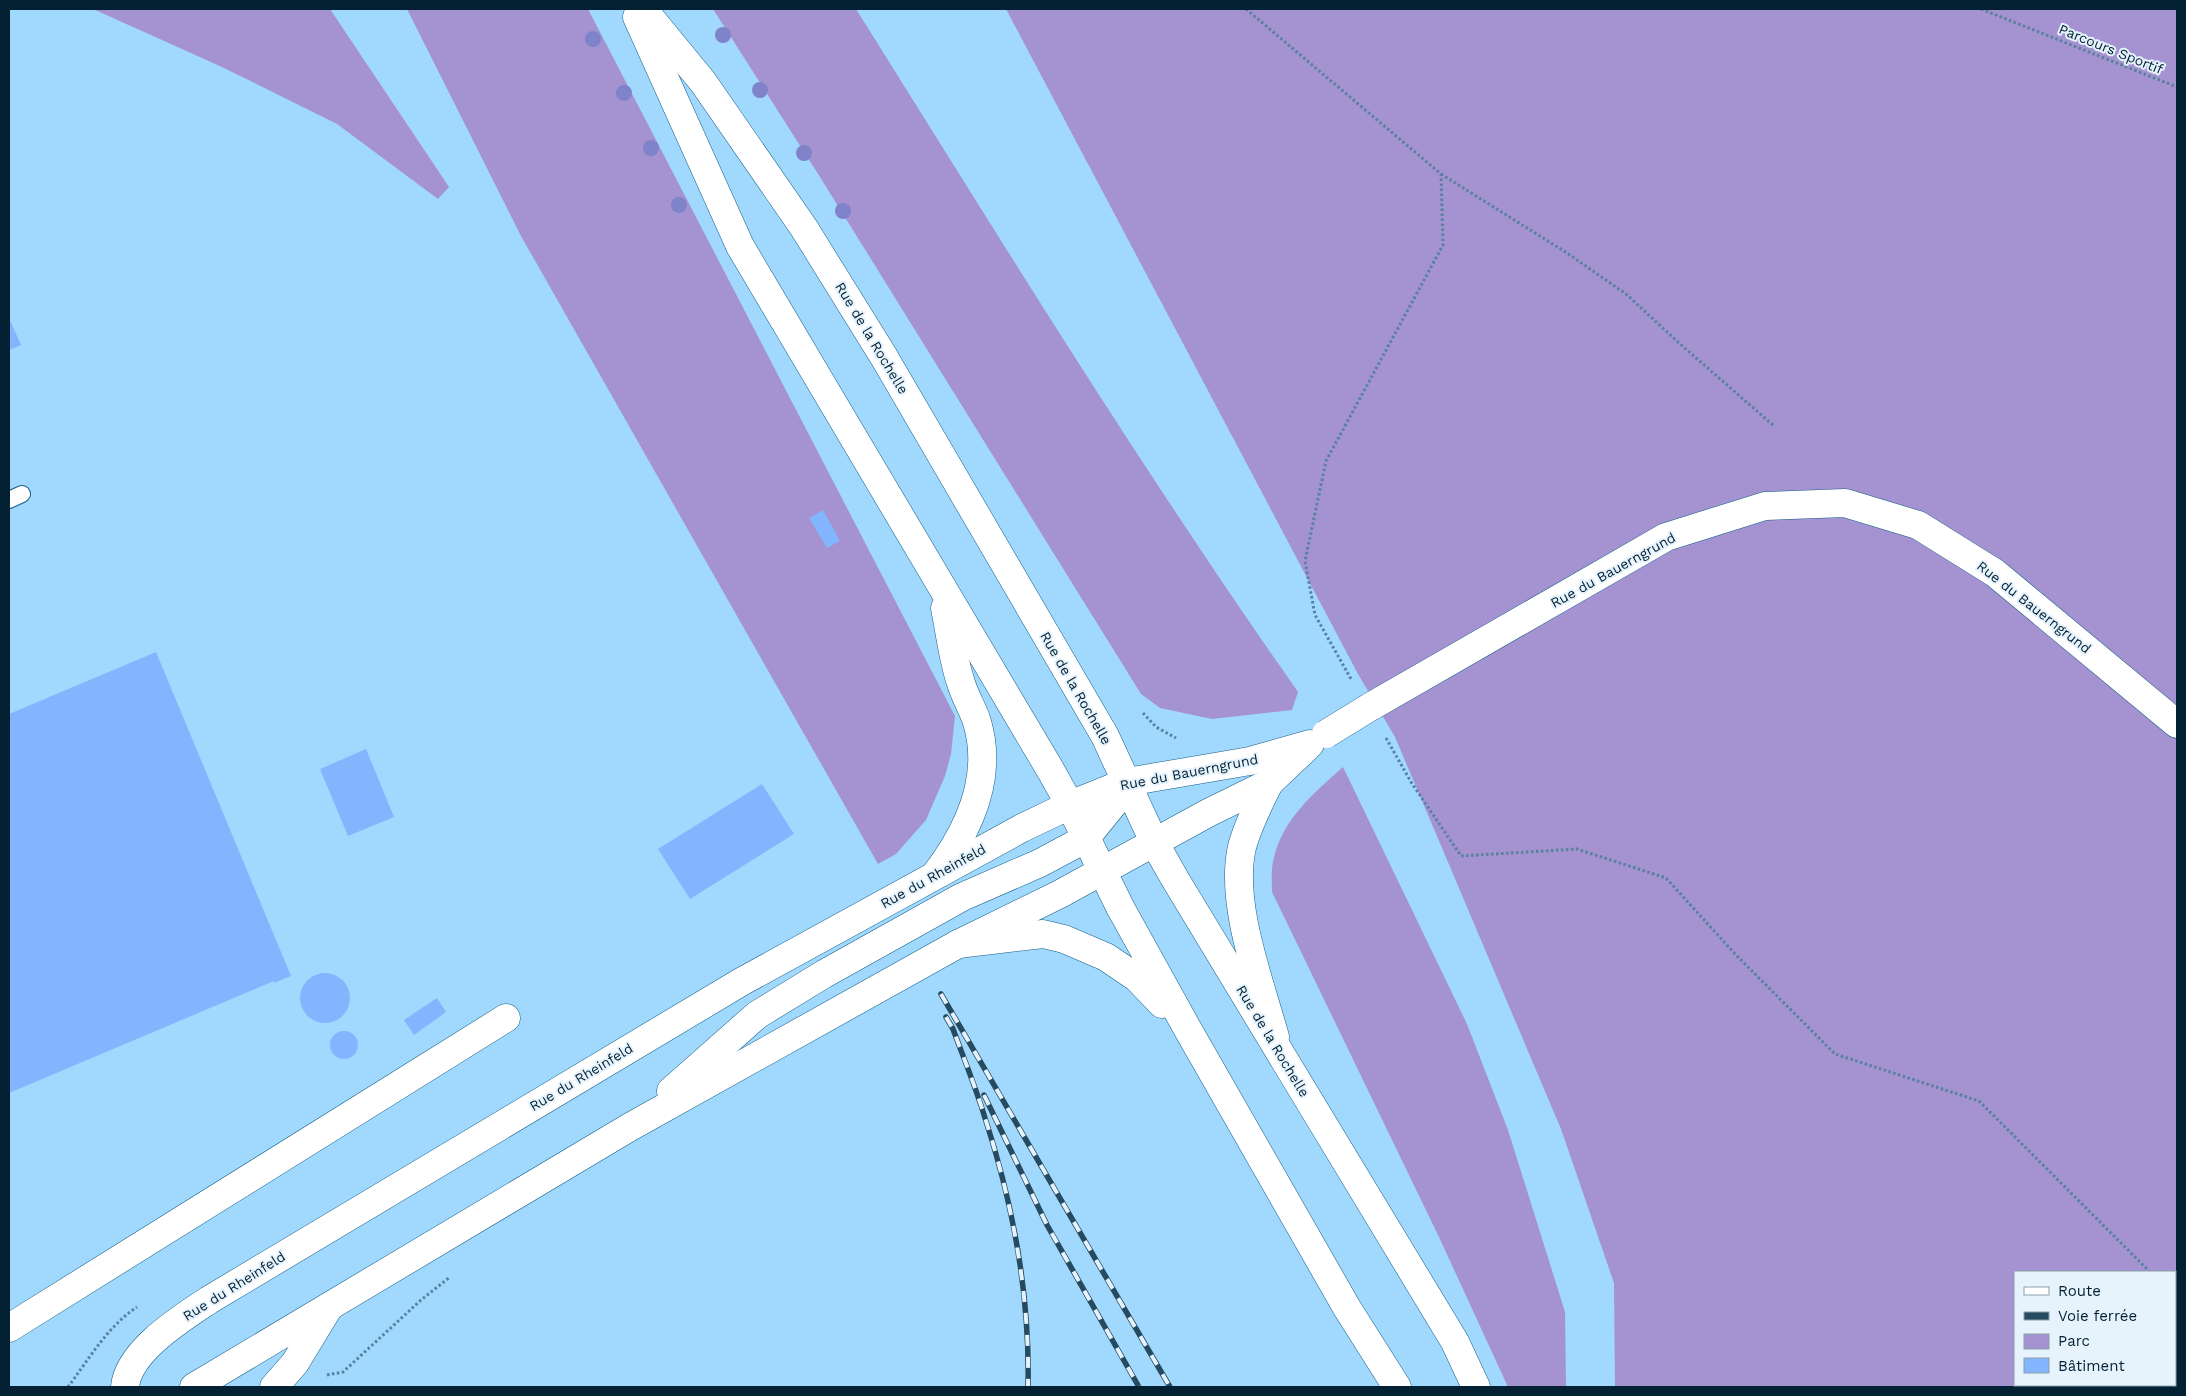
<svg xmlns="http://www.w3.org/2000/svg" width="2186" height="1396" font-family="'Work Sans',sans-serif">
<rect width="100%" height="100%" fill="#a1d8fd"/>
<g fill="#a592d0" fill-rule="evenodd">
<polygon points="93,9 330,9 449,187 438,199 337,124 222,67"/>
<polygon points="407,9 588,9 955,716 951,754 945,776 926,820 896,854 878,864 521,236"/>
<path d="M713,9H856C1000,239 1142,470 1298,692L1292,710L1212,719L1160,708L1141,694L820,177Z"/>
<path d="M1006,9H2177V1387H1615L1614,1283L1561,1129L1395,737L1358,674ZM2015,1272H2175V1385H2015Z"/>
<path d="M1343,767L1467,1024L1508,1130L1565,1312L1566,1387H1508L1439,1237L1272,892C1272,882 1271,871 1273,862C1281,820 1313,794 1343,767Z"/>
</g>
<g fill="#83b5ff">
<polygon points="9,318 21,345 9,350"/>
<polygon points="823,510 840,541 827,548 809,518"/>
<polygon points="156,652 291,976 274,983 274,981 9,1093 9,714"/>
<polygon points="366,749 394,817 348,836 320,769"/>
<polygon points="762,784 794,834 690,899 658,849"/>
<circle cx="325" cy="998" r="25"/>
<polygon points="437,998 446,1012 414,1035 404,1020"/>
<circle cx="344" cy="1045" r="14"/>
</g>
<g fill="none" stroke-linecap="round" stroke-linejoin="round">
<g stroke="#125f88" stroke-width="18">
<polyline id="service" points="9,500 22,494"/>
</g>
<g stroke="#125f88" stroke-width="29">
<g id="minor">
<polyline points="9,1328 506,1018"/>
<polyline points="274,1387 295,1363 329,1307"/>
</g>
</g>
<g stroke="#125f88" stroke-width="29">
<g id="tertiary">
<polyline points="1370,707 1666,537 1765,506 1845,503 1918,525 1995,573 2177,724"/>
<path d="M1269,783C1259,804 1248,824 1242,847C1229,903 1260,982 1275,1037"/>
<polyline points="671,1091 757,1015 824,974 962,897 1040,863 1085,839 1115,802 1127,782"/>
<path d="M125,1387C128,1351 182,1318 209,1300L741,982L1022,828L1070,805L1127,782L1250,761L1310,744"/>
<polyline points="194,1387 630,1127 958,944 1060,894 1208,813 1269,783 1307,747"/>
</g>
</g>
<g stroke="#125f88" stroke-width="29">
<g id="secondary">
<polyline points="643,9 703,82 804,228 884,357 1105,736 1154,842 1175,879 1455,1342 1476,1387"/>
<polyline points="637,17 740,246 1051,771 1070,805 1120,907 1187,1028 1347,1308 1397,1387"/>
<path d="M935,875C968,832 994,779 977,722C973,709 965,697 961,683C953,660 950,633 945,608"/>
<polyline points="958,944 1043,934 1064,939 1106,957 1137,978 1162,1004"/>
</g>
</g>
<g stroke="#57829d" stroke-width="3" stroke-dasharray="2.5 2.5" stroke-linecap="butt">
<polyline points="1246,9 1441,174 1443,245 1326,461 1305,561 1315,615 1351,679"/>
<polyline points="1981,9 2177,87"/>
<polyline points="1441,174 1567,253 1626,294 1679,343 1774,426"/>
<polyline points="1143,713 1156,727 1176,738"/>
<polyline points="1386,738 1411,782 1461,856 1577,849 1666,878 1736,955 1835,1054 1979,1101 2150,1272"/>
<polyline points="2175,1297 2177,1299"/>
<polyline points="327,1375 343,1372 421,1300 450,1277"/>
<path d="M68,1387C89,1359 107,1327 137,1307"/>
</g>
<use href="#service" stroke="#fff" stroke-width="16"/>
<use href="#minor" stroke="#fff" stroke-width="28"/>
<use href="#tertiary" stroke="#fff" stroke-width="28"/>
<use href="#secondary" stroke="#fff" stroke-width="28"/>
<g stroke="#264a5f" stroke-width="5.5">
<g id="rail">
<polyline points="941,994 1170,1387"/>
<path d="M946,1017L953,1029C964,1059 976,1088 985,1118C1013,1204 1030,1297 1028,1387"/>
<polyline points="984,1095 1047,1225 1139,1387"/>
</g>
</g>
<use href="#rail" stroke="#e6f3fd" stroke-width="4" stroke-dasharray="11" stroke-linecap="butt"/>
<g stroke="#125f88" stroke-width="29" stroke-linecap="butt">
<polyline id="tertiary-bridge" points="1326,734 1370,707"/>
</g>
<use href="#tertiary-bridge" stroke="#fff" stroke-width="28"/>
</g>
<g fill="#7f83c9">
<circle cx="723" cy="35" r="8"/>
<circle cx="593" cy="39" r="8"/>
<circle cx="760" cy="90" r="8"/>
<circle cx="624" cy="93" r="8"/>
<circle cx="651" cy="148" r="8"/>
<circle cx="804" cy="153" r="8"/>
<circle cx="679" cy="205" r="8"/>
<circle cx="843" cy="211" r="8"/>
</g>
<g text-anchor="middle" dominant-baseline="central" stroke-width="4" stroke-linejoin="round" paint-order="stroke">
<g font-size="14" fill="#032132" stroke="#e6f3fd">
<text transform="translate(2111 49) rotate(22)">Parcours Sportif</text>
<text transform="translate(872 338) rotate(59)">Rue de la Rochelle</text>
<text transform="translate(1613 570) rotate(-29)">Rue du Bauerngrund</text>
<text transform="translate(2034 607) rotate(38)">Rue du Bauerngrund</text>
<text transform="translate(1076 688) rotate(60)">Rue de la Rochelle</text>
<text transform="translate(1189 772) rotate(-11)">Rue du Bauerngrund</text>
<text transform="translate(933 876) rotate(-29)">Rue du Rheinfeld</text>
<text transform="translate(1273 1041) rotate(59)">Rue de la Rochelle</text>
<text transform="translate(581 1077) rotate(-31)">Rue du Rheinfeld</text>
<text transform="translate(234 1286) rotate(-32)">Rue du Rheinfeld</text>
</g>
</g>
<rect width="2186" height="1396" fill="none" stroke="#032132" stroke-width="20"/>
<rect x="2014" y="1271" width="162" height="115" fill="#e6f3fd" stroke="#8b9fac"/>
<rect x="2024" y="1287" width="25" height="8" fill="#ffffff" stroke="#8b9fac"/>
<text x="2058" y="1296" font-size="15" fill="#032132">Route</text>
<rect x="2024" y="1312" width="25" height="8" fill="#264a5f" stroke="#8b9fac"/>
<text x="2058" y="1321" font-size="15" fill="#032132">Voie ferrée</text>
<rect x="2024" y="1334" width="25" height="15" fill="#a592d0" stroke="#8b9fac"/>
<text x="2058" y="1346" font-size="15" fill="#032132">Parc</text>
<rect x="2024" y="1358" width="25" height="15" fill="#83b5ff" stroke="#8b9fac"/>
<text x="2058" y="1371" font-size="15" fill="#032132">Bâtiment</text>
</svg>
